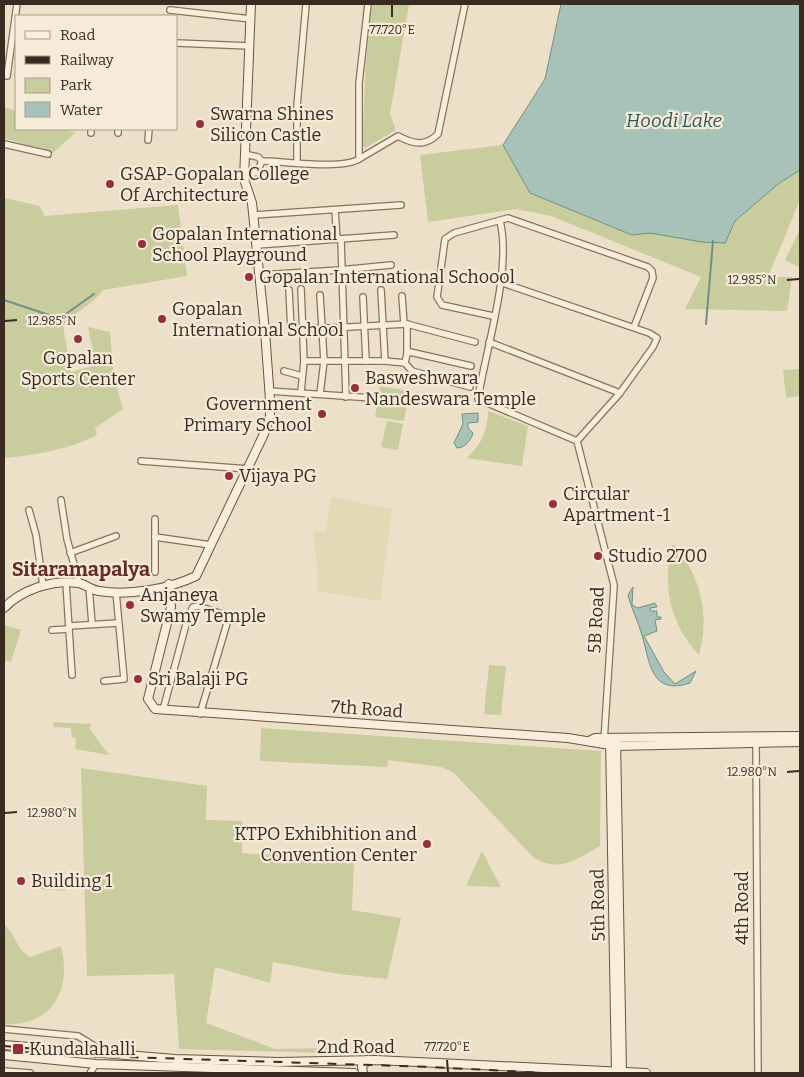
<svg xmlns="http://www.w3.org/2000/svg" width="804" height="1077" font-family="Bitter,serif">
<rect width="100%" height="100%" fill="#ede0c8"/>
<polygon fill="#e3d9b6" points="331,497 392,509 380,601 318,591 317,564 313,531 325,532"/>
<g fill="#c9cc9c">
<polygon points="372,4 409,4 390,114 396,130 365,148 362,145 366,61"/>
<polygon points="4,107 16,111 16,129 64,129 75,133 53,153 4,138"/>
<polygon points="503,145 530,193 632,235 650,233 702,242 725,242 735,221 778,184 800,170 800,200 768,277 792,277 787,311 685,309 701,277 551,216 517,209 428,222 420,155"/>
<path d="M4,198L40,206L45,216L178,205L187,276L103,290C91,307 72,312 63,326L71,372L96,365L88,327L110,332L114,377L123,409L95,428L97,435C67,450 37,455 4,458Z"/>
<polygon points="799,231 800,263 799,267 785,260"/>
<polygon points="800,369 800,396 786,398 783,370"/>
<polygon points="380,386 409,391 404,421 375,417"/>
<path d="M488,411L528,426L522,466L467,458C481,445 488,430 488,411Z"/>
<polygon points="387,421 403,424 398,450 381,447"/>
<path d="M673,544C701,576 710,614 699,655C670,624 661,584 673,544Z"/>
<polygon points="4,625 21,630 11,662 4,660"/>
<polygon points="489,665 506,666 501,715 484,714"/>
<polygon points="53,722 91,724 89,728 109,755 75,749 76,738 72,737 71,728 54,727"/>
<path d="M261,728L601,751L600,846C577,859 561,873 534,858L454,773L441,767L388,760L387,767L260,761Z"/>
<polygon points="81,768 207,786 206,820 242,821 242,853 354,860 352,910 401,918 387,979 339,974 273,962 270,983 215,967 206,1023 275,1049 331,1048 330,1053 179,1049 174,974 87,976"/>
<polygon points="482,851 501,887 466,886"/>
<polygon points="43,875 66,877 65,891 41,889"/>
<path d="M4,925C15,933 17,950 30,957L61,946C72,989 53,1027 4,1024Z"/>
</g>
<g fill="#a9c2b9" stroke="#6f9086">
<polygon points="561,4 800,4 800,170 778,184 735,221 725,243 702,242 650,233 632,235 530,193 503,145 545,79"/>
<path d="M478,413V422L468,423V428L473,433C471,440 465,448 457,448L454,443L463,424L462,414Z"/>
<path d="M633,587L632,605L638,608L655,603L657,607L650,608L651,611H657V617H661V619L655,620L657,631L644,636L664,672L675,684L696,671L690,683C651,696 650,663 642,635C638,621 631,608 628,595Z"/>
</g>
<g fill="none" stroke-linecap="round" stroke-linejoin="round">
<g stroke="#6f9086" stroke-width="2">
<polyline points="4,300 52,316 63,316 94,294"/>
<polyline points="706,324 713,241"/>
</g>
<g stroke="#89725d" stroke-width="8">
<g id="street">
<polyline points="170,10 251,19"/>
<polyline points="176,43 250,46"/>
<polyline points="7,76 17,4"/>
<polyline points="91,133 91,129"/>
<polyline points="118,133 118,129"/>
<polyline points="148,140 149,129"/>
<polyline points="4,144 48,154"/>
<path d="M244,154L258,157L262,161C284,161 342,170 359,159V83L368,4"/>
<path d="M359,159L398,136C413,144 425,147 438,134L465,4"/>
<polyline points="297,163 297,106 306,4"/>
<polyline points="244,176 257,172 262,161"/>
<polyline points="335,210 337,239"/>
<polyline points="254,215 401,205"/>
<path d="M500,221C512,270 486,348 478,399L577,441"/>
<polyline points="233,238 256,236"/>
<polyline points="341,239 346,397"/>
<polyline points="257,245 394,235"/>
<polyline points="260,275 340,270 391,265"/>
<polyline points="500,282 649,333 657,338 653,347 620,393 577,441"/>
<polyline points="289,290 291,330 407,324 475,342"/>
<polyline points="381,290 385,361"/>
<polyline points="320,295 324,361 320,394"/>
<polyline points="402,296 404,324"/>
<polyline points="363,297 366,361"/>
<polyline points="493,316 442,305 437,297 445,239 454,233 508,218 648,267 652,271 653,278 634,327"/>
<polyline points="489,342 620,393"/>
<polyline points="407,354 410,352 471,366"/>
<polyline points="304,361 385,361 405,363 412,371 470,387"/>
<polyline points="405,363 407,354 407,324"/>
<polyline points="284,371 302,376"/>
<polyline points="269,391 373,398"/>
<polyline points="301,392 304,361 301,289"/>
<polyline points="577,441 614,585 604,741"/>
<polyline points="141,461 249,469"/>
<polyline points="61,500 67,539 79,583"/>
<polyline points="29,510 36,535 43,586"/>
<polyline points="155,519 155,572"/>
<polyline points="155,537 211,545"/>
<polyline points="70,553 116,536"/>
<polyline points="66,583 72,675"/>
<polyline points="89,587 92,624"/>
<polyline points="69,626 118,623"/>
<polyline points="52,630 69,629"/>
<polyline points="104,681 124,679 116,592"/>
<polyline points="163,710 188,617 193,607 198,606 228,616 228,620 200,714"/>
<polyline points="756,743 758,1073"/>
<polyline points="4,1029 78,1036 96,1047 96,1054"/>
<polyline points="4,1071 30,1073"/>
<polyline points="90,1073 96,1064"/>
</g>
</g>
<g stroke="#6b5340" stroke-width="10">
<g id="secondary">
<polyline points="169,584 171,607 148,699 155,709 568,738 616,746 800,742"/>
<path d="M4,608C21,590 53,579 78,583C85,584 91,590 99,591C129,596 169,589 196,576L264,434L270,416V400L265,331L252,203L244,179L251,4"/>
<polyline points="610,738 616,1073"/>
<polyline points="616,739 622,1073"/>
<polyline points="589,741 595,738 800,736"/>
<polyline points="4,1045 175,1059 278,1062 376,1060 646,1073"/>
<polyline points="4,1055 96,1064 354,1073"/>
<polyline points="363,1073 362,1066 368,1060"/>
</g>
</g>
<use href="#street" stroke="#f8eedb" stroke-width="5.5"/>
<use href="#secondary" stroke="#f8eedb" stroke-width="8"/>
<polyline stroke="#3a2b21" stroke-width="2" stroke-dasharray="9 9" stroke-linecap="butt" points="4,1046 126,1057 432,1067 543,1073"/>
</g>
<path fill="none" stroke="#3a2b21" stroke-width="2" d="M392,5V17M787,280L799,279M5,321L17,320M787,772L799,771M5,813L17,812M447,1060L448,1072"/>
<g fill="#962f36" stroke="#f5ebd8" stroke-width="2">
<circle cx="200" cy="124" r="5"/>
<circle cx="110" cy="184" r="5"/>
<circle cx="142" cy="244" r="5"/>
<circle cx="249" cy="277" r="5"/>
<circle cx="162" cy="319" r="5"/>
<circle cx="78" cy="339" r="5"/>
<circle cx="355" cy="388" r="5"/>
<circle cx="322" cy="414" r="5"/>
<circle cx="229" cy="476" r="5"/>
<circle cx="553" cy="504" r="5"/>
<circle cx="598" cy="556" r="5"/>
<circle cx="130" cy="605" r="5"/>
<circle cx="138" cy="679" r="5"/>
<circle cx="427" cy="844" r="5"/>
<circle cx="21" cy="881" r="5"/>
<rect x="12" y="1043" width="12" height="12" rx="2.5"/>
</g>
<g text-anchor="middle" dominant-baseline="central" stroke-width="4.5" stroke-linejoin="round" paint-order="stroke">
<g font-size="18" fill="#3a2b21" stroke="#f5ebd8" text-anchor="start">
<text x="210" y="114">Swarna Shines<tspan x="210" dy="21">Silicon Castle</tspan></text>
<text x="120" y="174">GSAP-Gopalan College<tspan x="120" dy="21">Of Architecture</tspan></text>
<text x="152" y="234">Gopalan International<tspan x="152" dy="21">School Playground</tspan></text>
<text x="259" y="277">Gopalan International Schoool</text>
<text x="172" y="309">Gopalan<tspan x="172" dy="21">International School</tspan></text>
<text x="78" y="358" text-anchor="middle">Gopalan<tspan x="78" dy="21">Sports Center</tspan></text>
<text x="365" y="378">Basweshwara<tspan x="365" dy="21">Nandeswara Temple</tspan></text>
<text x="312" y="404" text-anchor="end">Government<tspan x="312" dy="21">Primary School</tspan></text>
<text x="239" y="476">Vijaya PG</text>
<text x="563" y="494">Circular<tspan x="563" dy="21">Apartment-1</tspan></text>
<text x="608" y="556">Studio 2700</text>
<text x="140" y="595">Anjaneya<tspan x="140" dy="21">Swamy Temple</tspan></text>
<text x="148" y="679">Sri Balaji PG</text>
<text x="417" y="834" text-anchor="end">KTPO Exhibhition and<tspan x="417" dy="21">Convention Center</tspan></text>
<text x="31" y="881">Building 1</text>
<text x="29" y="1049">Kundalahalli</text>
</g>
<g font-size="18" fill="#3a2b21" stroke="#f5ebd8">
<text transform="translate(596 620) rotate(-87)">5B Road</text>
<text transform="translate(367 709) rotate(4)">7th Road</text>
<text transform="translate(598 905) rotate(-91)">5th Road</text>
<text transform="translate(742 908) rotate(-90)">4th Road</text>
<text x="356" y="1047">2nd Road</text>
</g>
<g font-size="19" font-style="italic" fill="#305954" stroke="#f5ebd8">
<text x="674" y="120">Hoodi Lake</text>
</g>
<g font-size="20" font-weight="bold" fill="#652c21" stroke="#f5ebd8">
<text x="81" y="569">Sitaramapalya</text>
</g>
</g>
<g font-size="12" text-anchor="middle" fill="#3a2b21" stroke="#f5ebd8" stroke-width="4.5" stroke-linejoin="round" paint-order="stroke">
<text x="392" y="34">77.720°E</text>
<text x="752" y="284">12.985°N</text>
<text x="52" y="325">12.985°N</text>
<text x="752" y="776">12.980°N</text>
<text x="52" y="817">12.980°N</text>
<text x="447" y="1051">77.720°E</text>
</g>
<rect width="804" height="1077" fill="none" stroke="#3a2b21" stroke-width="10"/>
<rect x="15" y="15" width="162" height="115" fill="#f5ebd8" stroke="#aa9e8f"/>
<rect x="25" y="31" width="25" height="8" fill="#f8eedb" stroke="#aa9e8f"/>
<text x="60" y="40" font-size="15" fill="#3a2b21">Road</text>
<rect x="25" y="56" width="25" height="8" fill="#3a2b21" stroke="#aa9e8f"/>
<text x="60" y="65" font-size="15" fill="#3a2b21">Railway</text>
<rect x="25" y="78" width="25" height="15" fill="#c9cc9c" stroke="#aa9e8f"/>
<text x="60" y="90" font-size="15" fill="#3a2b21">Park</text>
<rect x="25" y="102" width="25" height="15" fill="#a9c2b9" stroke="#aa9e8f"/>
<text x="60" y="115" font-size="15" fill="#3a2b21">Water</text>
</svg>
